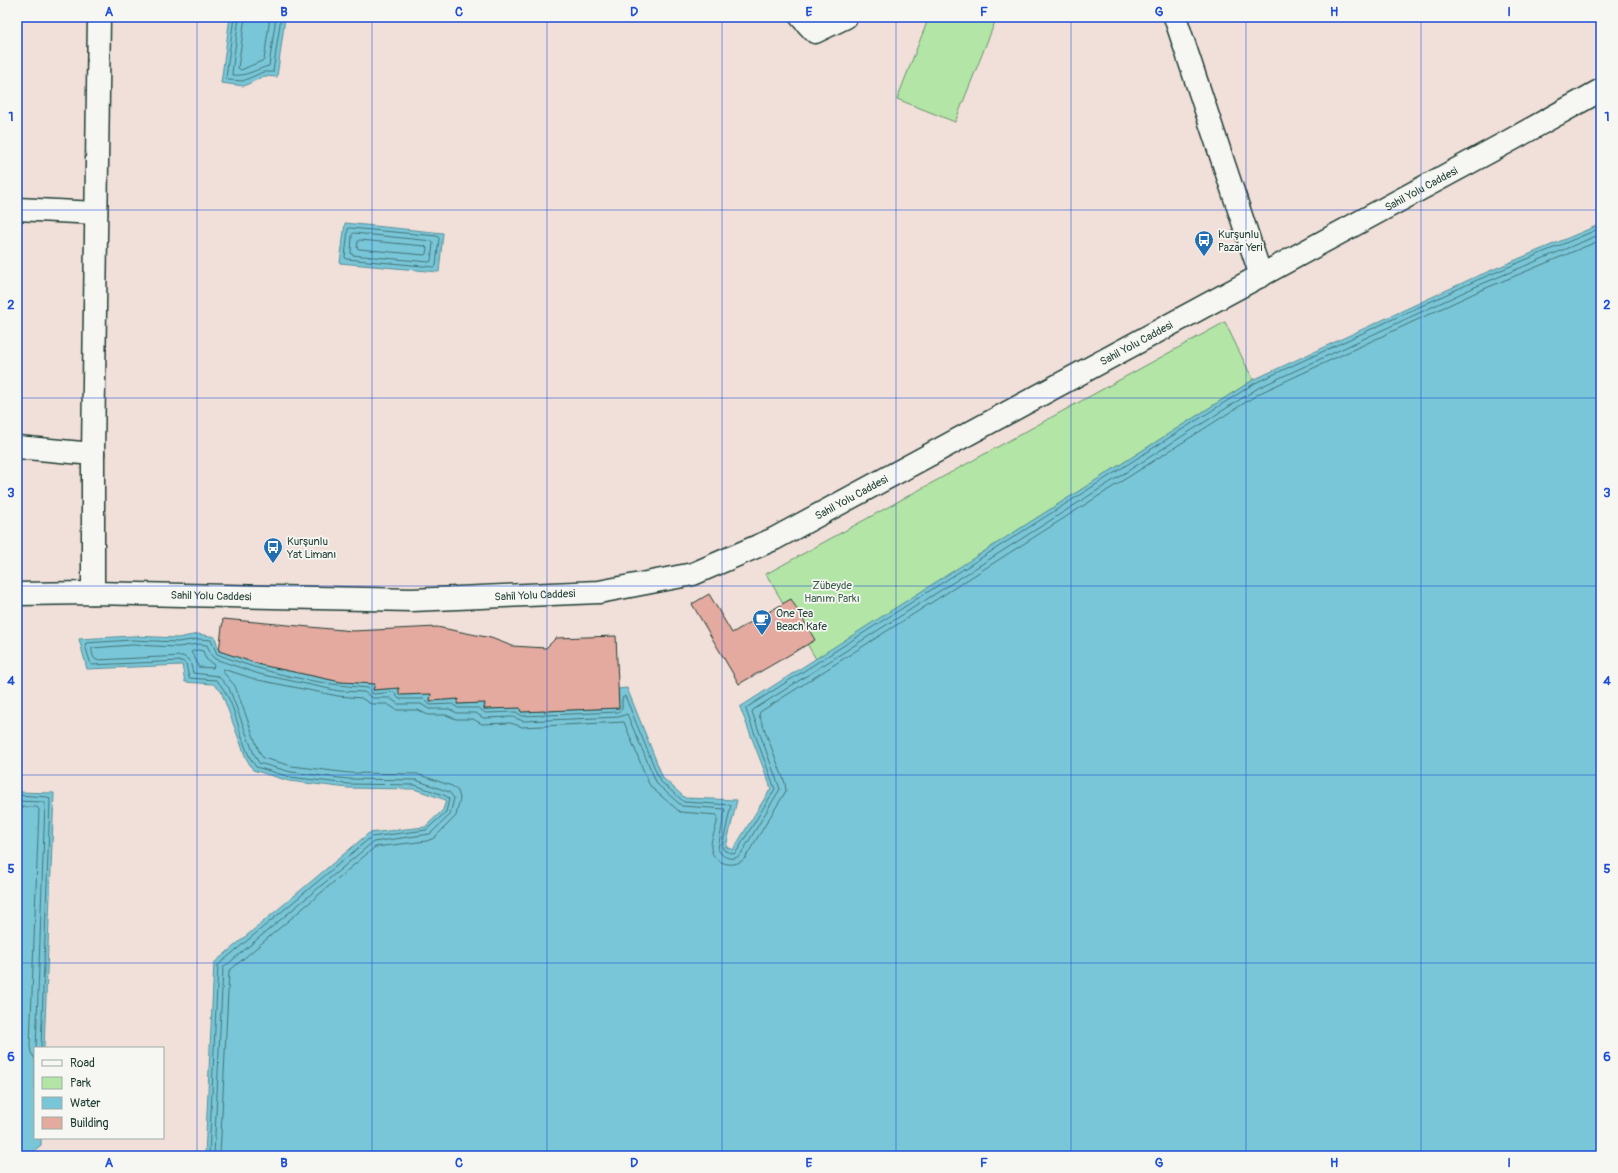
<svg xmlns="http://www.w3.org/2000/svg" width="1618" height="1173" font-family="Pangolin,sans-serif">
<rect width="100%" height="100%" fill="#f1dfd9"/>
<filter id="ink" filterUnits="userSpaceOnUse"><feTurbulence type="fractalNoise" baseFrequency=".025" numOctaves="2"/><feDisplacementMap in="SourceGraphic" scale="8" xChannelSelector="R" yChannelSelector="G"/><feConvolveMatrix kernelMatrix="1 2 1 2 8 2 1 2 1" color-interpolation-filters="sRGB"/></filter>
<g filter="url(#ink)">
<g fill="#b2e5a6" stroke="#68916d">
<polygon points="929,17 997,17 955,122 897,99"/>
<polygon points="1225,322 1253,380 816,659 766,574"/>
</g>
<g fill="#79c6d8" stroke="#558f96">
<polygon points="230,17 285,18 277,77 264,76 244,86 221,83"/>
<polygon points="345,223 443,233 439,272 340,263"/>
<polygon points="1601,224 1601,1156 205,1156 214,963 369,833 425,827 443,810 446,800 414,789 348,788 289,781 253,770 246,758 221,691 213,684 185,682 182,665 87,669 79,639 132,636 178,638 198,634 215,637 219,651 261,665 341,682 375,684 373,690 399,688 400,695 431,694 430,701 458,699 457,704 485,703 484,709 520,708 522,712 618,708 618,689 627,688 663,778 685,798 737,800 726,847 733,850 771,788 740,707 1253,380 1473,278"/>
<polygon points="17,792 54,793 44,1048 35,1048 35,1138 41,1138 41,1145 28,1156 17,1156"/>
</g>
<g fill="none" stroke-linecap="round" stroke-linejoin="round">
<g stroke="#437476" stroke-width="1">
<polyline points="234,17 226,78 228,80 243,81 263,72 273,72 281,17"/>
<path d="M239,17L232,73L233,75C246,77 256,69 269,66L276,17"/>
<polyline points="245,17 238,68 241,70 264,60 270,17"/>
<polygon points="350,228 437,236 439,238 436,266 434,267 346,259 345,257 348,229"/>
<polygon points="354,233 432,241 433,243 431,261 429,262 352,255 351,253 352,235"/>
<polygon points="360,240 425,246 427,248 426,254 424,255 359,249 357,248 358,241"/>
<polygon points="198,650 203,651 206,659 214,665 213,668 198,667 196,660 191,652 193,651"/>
<polyline points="17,795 48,797 50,799 41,1048"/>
<polyline points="17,801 43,802 45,803 36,1048"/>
<polyline points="17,807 37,807 39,809 30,1046 31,1053 35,1059"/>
<path d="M209,1156L218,965L371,837L426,830L446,812L449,799L446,796L415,785L348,784L290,777L256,767C237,742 239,703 216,680L189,678L186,664L182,661L91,665L85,645L86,643L132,640L178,642L198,639L211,640L217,654C264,673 317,684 368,688L373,694L394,692L399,699H424L430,705L452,704L458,708H479L485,713L516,712L522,716L618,712L622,709V698L625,696L660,781L684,802L731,805L722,847L725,851L734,854L737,851L775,789L746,710V708L1255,383L1475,281L1601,228"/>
<path d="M214,1156L223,968L373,842L430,834L450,815L454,798L449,792L416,780L348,779L291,772L259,763L254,754L229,688L218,676L193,673L190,661L183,656L96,660C93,658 91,650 92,648L132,645L178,647L198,644L207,645L211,655L215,659L259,674L339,691L364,692L373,698H390L398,704H421L429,709H449L457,713H476L483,718L513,717L523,721L619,717L627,714L657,784L682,806L725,809L718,849C722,858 734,862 741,854L780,789L752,712L753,710L1258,388L1477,286L1601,234"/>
<path d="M220,1156L229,971L375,847L427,841L434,838L456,816L460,798L458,791L452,786L417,774L349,773L292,766L263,758L259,751L235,686L223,672V669L258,680L338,696L361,698L371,704H387L397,710H418L428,715H446L456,719H473L482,724L511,723L522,727L624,722L649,784L653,789L680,812L717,815C719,826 710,837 711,848C713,865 736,869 745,858L786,791L785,783L759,715L760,712L1260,393L1479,291L1601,240"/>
</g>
</g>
<g fill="#e4aa9f" stroke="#1f3d34">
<polygon points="709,594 732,633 791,599 815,640 739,684 692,604"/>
<polygon points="223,619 353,631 437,627 491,638 512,646 546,648 556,638 616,636 619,708 521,712 520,708 484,709 485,703 457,704 458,699 430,701 431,694 399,695 399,688 373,690 375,684 341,682 261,665 219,651"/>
</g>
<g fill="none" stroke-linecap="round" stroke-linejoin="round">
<g stroke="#1f3d34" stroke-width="25">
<g id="minor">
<polyline points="801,17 815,32 846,17"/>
<polyline points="1175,17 1261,276"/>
<polyline points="17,209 96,213"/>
<polyline points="17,447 93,454"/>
<polyline points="93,593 93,454 99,17"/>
</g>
</g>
<g stroke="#1f3d34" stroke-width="25">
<g id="secondary">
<path id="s1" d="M17,594L93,593L412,600L599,592L693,574L774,539L1511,140L1601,90"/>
</g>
</g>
<use href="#minor" stroke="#f6f6f2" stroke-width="22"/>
<use href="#secondary" stroke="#f6f6f2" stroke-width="22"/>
</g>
</g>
<path fill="none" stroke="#1d4ed8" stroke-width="1" stroke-opacity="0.55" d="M197,17V1156M372,17V1156M547,17V1156M722,17V1156M896,17V1156M1071,17V1156M1246,17V1156M1421,17V1156M17,210H1601M17,398H1601M17,586H1601M17,775H1601M17,963H1601"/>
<defs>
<g id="bus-pin" transform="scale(1)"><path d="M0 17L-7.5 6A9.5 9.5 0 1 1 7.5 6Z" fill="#1f6fb2" stroke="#f6f6f2"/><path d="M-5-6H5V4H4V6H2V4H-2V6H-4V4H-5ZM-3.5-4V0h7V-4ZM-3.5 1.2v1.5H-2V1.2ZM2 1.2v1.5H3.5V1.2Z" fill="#fff"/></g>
<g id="cafe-pin" transform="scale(1)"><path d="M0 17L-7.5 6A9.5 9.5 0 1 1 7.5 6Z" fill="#1f6fb2" stroke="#f6f6f2"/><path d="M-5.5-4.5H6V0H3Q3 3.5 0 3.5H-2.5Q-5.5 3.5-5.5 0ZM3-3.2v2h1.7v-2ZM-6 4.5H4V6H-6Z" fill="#fff"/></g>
</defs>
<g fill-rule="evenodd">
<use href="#bus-pin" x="1204" y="240"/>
<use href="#bus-pin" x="273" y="547"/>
<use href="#cafe-pin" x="762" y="619"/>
</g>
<g text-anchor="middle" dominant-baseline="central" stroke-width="3.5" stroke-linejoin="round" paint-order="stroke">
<g font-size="11" fill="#1f3d34" stroke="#f6f6f2">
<text stroke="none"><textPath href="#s1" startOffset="1502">Sahil Yolu Caddesi</textPath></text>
<text stroke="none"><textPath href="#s1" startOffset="1178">Sahil Yolu Caddesi</textPath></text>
<text stroke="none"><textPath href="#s1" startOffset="854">Sahil Yolu Caddesi</textPath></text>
<text stroke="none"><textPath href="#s1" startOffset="194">Sahil Yolu Caddesi</textPath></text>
<text stroke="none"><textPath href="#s1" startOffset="518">Sahil Yolu Caddesi</textPath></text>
</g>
<g font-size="11" fill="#1f3d34" stroke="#f6f6f2" text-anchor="start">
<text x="1218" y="234">Kurşunlu<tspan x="1218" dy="13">Pazar Yeri</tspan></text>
<text x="287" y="541">Kurşunlu<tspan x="287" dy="13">Yat Limanı</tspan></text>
<text x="776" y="613">One Tea<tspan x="776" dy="13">Beach Kafe</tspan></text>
</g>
<g font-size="11" fill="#3c5f4b" stroke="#f6f6f2">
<text x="832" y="585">Zübeyde<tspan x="832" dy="13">Hanım Parkı</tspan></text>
</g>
</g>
<rect width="1618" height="1173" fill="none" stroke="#f6f6f2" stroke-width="44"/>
<rect x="34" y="1047" width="130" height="92" fill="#f6f6f2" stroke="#a0aca6"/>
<rect x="42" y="1060" width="20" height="6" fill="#f6f6f2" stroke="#a0aca6"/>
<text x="70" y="1067" font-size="12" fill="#1f3d34">Road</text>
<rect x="42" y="1077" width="20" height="12" fill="#b2e5a6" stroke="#a0aca6"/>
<text x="70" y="1087" font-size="12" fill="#1f3d34">Park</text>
<rect x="42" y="1097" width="20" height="12" fill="#79c6d8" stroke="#a0aca6"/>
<text x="70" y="1107" font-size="12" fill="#1f3d34">Water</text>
<rect x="42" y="1117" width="20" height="12" fill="#e4aa9f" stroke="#a0aca6"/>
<text x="70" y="1127" font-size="12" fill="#1f3d34">Building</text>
<rect x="22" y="22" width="1574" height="1129" fill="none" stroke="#1d4ed8" stroke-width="1.5"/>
<g font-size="13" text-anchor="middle" font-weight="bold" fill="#1d4ed8">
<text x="109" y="16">A</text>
<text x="284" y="16">B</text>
<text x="459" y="16">C</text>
<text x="634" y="16">D</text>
<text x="809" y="16">E</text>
<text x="984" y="16">F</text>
<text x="1159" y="16">G</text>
<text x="1334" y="16">H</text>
<text x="1509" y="16">I</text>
<text x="11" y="121">1</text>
<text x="1607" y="121">1</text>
<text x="11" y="309">2</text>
<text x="1607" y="309">2</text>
<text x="11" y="497">3</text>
<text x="1607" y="497">3</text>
<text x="11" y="685">4</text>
<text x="1607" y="685">4</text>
<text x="11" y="873">5</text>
<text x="1607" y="873">5</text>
<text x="11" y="1061">6</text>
<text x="1607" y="1061">6</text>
<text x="109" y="1167">A</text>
<text x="284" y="1167">B</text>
<text x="459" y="1167">C</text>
<text x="634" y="1167">D</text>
<text x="809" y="1167">E</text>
<text x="984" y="1167">F</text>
<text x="1159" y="1167">G</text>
<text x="1334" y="1167">H</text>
<text x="1509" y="1167">I</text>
</g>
</svg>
